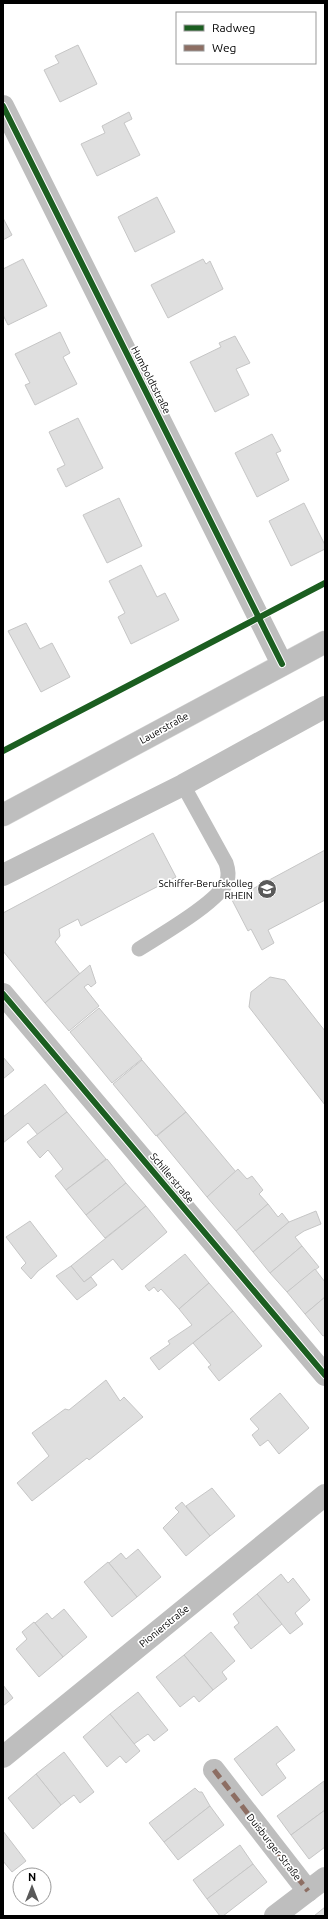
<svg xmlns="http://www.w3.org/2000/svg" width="328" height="1919" font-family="Ubuntu,sans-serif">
<rect width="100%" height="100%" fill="#fff"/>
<g fill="#dfdfdf" stroke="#c6c6c6">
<polygon points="78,45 97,84 60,102 44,70 59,63 55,56"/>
<polygon points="129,112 132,119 124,123 140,155 97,176 81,144 105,133 102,126"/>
<polygon points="157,197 175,232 135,252 118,217"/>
<polygon points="3,218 12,235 3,240"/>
<polygon points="23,259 47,306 8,325 3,315 3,269"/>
<polygon points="203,259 206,264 210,261 223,289 168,318 151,285"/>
<polygon points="60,332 70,353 63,357 77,384 35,405 25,385 30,383 15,354"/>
<polygon points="235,336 250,363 236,369 249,395 215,412 190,362 221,347 219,343"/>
<polygon points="78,418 103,468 66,487 57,469 65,465 49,432"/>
<polygon points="272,434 281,451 276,453 289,480 257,497 235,453"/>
<polygon points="119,498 142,546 107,563 83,515"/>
<polygon points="304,503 325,545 325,549 291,566 269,521"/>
<polygon points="141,565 157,597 165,593 179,620 131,644 118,617 125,613 109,581"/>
<polygon points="26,623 40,649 52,643 70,677 41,692 8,631"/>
<polygon points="153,833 176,877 81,926 78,919 59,929 60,936 55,942 80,974 45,1003 3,951 3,913"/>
<polygon points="325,850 325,900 268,930 274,943 262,950 251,929 248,931 232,900"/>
<polygon points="90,965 96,983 91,987 88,984 84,987 99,1006 69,1031 45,1003"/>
<polygon points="270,977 285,980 325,1031 325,1105 249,1007 251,992"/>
<polygon points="99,1008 142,1059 112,1083 70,1032"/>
<polygon points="3,1057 14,1070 3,1079"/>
<polygon points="142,1060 186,1112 156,1136 113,1084"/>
<polygon points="45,1084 67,1112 38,1135 28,1123 3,1143 3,1117"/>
<polygon points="67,1112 106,1159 66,1190 55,1176 63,1169 48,1150 40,1158 27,1142"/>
<polygon points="186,1112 236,1172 207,1197 157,1136"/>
<polygon points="107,1159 126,1183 86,1215 66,1190"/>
<polygon points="238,1169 247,1179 252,1176 263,1190 259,1194 268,1204 236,1231 207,1197"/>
<polygon points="126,1183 146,1206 105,1238 86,1215"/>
<polygon points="268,1204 278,1217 282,1213 289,1222 253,1252 236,1231"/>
<polygon points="146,1206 167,1232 122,1270 113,1259 84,1282 71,1266"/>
<polygon points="316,1211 321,1224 304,1231 295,1237 302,1246 270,1273 253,1252 289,1222"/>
<polygon points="30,1221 57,1256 38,1271 31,1279 21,1268 26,1263 6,1237"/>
<polygon points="302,1246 319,1267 287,1292 270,1273"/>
<polygon points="185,1254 209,1283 179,1309 161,1289 158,1292 154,1287 149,1291 145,1286"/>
<polygon points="71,1266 84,1282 91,1277 97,1285 77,1300 56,1276"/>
<polygon points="315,1269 325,1282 325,1297 305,1314 287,1292"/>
<polygon points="209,1283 233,1311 159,1370 150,1358 170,1344 168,1341 192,1325 179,1309"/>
<polygon points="325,1297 325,1335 323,1336 305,1314"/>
<polygon points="233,1311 262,1346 219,1381 208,1367 211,1365 193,1343"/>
<polygon points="106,1380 120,1401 124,1397 143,1417 89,1460 87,1458 32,1501 17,1483 49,1456 32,1433 65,1409 69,1410"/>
<polygon points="280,1393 309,1428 279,1454 268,1440 260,1446 252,1435 259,1429 250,1419"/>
<polygon points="212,1488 235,1516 210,1536 186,1506"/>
<polygon points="182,1502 210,1536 186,1556 163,1528 179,1512 175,1508"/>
<polygon points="138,1549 161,1577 137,1597 109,1563 121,1553 126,1559"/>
<polygon points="108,1562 137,1597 112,1617 84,1582"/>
<polygon points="281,1574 288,1583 293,1578 310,1600 295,1613 303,1624 290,1634 257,1594"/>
<polygon points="257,1594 282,1624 251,1649 234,1627 239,1623 233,1614"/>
<polygon points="64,1609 87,1637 63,1657 35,1623 47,1613 52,1619"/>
<polygon points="34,1622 63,1657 39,1677 16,1649 27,1639 22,1632"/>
<polygon points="211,1632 235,1661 222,1672 227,1679 213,1690 184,1655"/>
<polygon points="184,1655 213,1690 199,1702 194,1696 180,1707 156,1677"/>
<polygon points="3,1685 13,1698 3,1706"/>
<polygon points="138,1692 168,1730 154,1741 148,1734 134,1744 110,1714"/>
<polygon points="110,1714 140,1751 126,1763 120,1756 107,1767 83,1737"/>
<polygon points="277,1726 295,1750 276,1764 286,1778 262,1796 234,1759"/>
<polygon points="64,1752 94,1792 80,1803 74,1795 61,1805 36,1774"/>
<polygon points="36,1774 61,1805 33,1829 8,1798"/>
<polygon points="324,1781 325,1810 291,1835 277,1816"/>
<polygon points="195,1788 199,1792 202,1792 210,1806 164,1842 149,1823"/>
<polygon points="210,1806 224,1825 178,1860 164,1842"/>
<polygon points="325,1810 325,1847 309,1859 291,1835"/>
<polygon points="3,1831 26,1861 12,1872 3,1861"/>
<polygon points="240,1845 253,1864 207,1899 193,1880"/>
<polygon points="253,1864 267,1882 223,1916 220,1916 207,1899"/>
<polygon points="325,1907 325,1916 314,1916"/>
</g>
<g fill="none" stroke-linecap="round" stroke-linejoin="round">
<g stroke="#dbdbdb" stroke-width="23">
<polyline id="primary" points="3,815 325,642"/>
</g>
<path stroke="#bebebe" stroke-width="15" d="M139,949C159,936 219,902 227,881C229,875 228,869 226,863L183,785"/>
<g stroke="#bebebe" stroke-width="22">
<polyline points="3,106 282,664"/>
<polyline points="3,875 183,785 325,707"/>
<polyline points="3,994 325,1375"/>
<polyline points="3,1757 325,1495"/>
<polyline points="214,1770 308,1891"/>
<polyline points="275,1916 325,1878"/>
</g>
<use href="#primary" stroke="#bebebe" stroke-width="22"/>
<polyline stroke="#8d6e63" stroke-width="5" stroke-dasharray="10 5" stroke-linecap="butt" points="214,1770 308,1891"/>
<g stroke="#fff" stroke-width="8">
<g id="cycleway">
<polyline points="3,106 282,664"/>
<polyline points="3,751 325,583"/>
<polyline points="3,994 325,1375"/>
</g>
</g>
<use href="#cycleway" stroke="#1b5e20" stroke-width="6"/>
</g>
<defs>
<g id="university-disc" transform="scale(1)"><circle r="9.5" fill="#595959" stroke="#fff"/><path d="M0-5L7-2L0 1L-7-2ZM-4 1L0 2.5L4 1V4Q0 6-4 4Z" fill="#fff"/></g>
</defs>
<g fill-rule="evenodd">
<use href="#university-disc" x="267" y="889"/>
</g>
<g text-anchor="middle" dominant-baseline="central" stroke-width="3.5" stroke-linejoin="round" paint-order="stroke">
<g font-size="10" fill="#000" stroke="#fff">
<text transform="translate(151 380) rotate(63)">Humboldtstraße</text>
<text transform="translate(164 728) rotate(-29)">Lauerstraße</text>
<text transform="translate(172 1178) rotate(50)">Schillerstraße</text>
<text transform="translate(164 1626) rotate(-39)">Pionierstraße</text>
<text transform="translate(274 1847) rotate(52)">Duisburger Straße</text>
</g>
<g font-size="10" fill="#000" stroke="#fff" text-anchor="end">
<text x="253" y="883">Schiffer-Berufskolleg<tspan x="253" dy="12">RHEIN</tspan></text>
</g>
</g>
<rect width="328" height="1919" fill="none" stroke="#000000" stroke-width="8"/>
<rect x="176" y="12" width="140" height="52" fill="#ffffff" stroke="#999999"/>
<rect x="184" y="25" width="20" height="6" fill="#1b5e20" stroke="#999999"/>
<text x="212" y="32" font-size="12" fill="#000000">Radweg</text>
<rect x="184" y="45" width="20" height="6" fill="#8d6e63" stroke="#999999"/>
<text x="212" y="52" font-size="12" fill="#000000">Weg</text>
<g transform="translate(32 1887)"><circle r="19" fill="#ffffff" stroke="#999999"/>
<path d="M0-3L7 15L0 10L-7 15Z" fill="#595959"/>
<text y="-6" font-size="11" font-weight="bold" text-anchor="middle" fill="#000000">N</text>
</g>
</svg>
